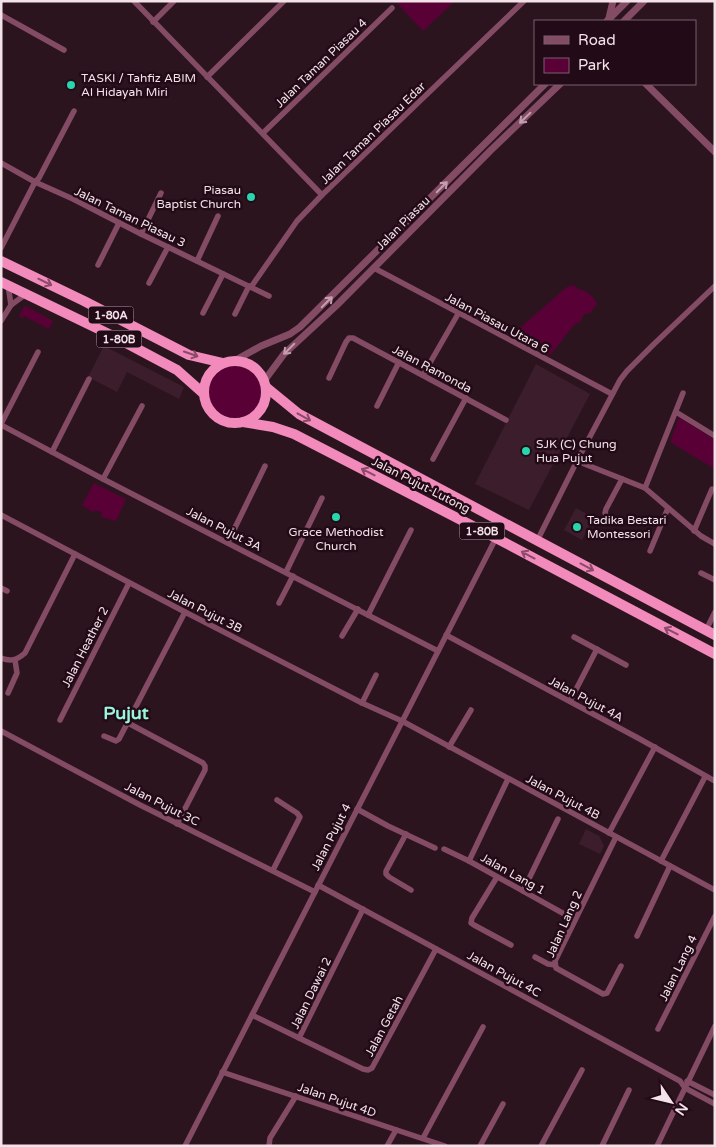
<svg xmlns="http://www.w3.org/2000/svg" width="716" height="1147" font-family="'Varela Round',sans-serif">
<rect width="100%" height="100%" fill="#2c141f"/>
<g fill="#3c1d2b">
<polygon points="104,346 184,387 179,399 127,372 117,392 88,377"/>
<polygon points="536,364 590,394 529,510 475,484"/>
<polygon points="576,508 594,518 582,540 564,530"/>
<polygon points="586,829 599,836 604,846 600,854 579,844"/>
</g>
<g fill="#590036">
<polygon points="395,1 455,1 423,31"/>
<path d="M574,285L578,289C586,290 594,296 597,304L590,313L584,314L580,322L575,324L551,354L547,355L516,335L515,332L567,287Z"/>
<polygon points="26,306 53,321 49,329 24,316 23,318 19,316 24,307"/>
<circle cx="235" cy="392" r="26"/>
<polygon points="679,417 715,440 715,469 670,442"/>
<polygon points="94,483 126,499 116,521 101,517 102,513 95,510 94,513 82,505"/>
</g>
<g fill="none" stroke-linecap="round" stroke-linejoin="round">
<g stroke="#844b65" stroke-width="5.5">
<polyline points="134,1 322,195"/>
<polyline points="1,15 64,50"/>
<polyline points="153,22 174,1"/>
<polyline points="207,77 284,1"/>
<polyline points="263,133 392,8"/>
<polyline points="1,163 35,182 73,199 141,234 269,296"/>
<polyline points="141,234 161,193"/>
<polyline points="1,248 35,182 39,178 74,111"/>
<polyline points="197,261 218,216"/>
<polyline points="98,265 119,223"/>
<polyline points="374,268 612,394"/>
<polyline points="149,283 168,247"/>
<polyline points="8,285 11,305"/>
<polyline points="251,287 297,221 322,195 524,1"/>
<polyline points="203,313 223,274"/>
<polyline points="235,314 249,286"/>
<polyline points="1,321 11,305 26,294"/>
<polyline points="423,375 458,314"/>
<polyline points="329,378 346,342 349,338 353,338 506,420"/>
<polyline points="377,406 399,362"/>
<polyline points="676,412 715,436"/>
<polyline points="1,424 38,352"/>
<polyline points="1,425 103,479 438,651"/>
<polyline points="52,452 89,379"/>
<polyline points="433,459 466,398"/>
<polyline points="577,461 645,488 701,536 715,544"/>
<polyline points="103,479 142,406"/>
<polyline points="645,488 683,393"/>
<polyline points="1,515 185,612 362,703 402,721 715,890"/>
<polyline points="613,521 607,517 605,513 606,509 622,479"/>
<polyline points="694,531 712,489"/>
<polyline points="537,541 577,461 620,380 627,371 654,344 715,286"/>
<polyline points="228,542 265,466"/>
<polyline points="650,551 668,508"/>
<polyline points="286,572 322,498"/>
<polyline points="701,573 715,580"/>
<polyline points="1,588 7,591"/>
<polyline points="279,603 293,576"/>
<polyline points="368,615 411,530"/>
<polyline points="706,630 715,612"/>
<polyline points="446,635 638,738 715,781"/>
<polyline points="342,636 358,609"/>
<polyline points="574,637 626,665"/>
<path d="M1,658C11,662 17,660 25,653L75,554"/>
<polyline points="8,693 17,673 15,660"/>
<polyline points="570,701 597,649"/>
<polyline points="362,703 376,675"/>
<polyline points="60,720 129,583"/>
<polyline points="128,723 203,763 205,766 205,770 177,824"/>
<polyline points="1,731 140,805 315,892"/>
<polyline points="104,736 116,741 119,739 185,612"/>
<polyline points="449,747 471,710"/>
<polyline points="508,779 469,861 575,920"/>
<polyline points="357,809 388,826 435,848"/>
<polyline points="609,833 655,747"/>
<polyline points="406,834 386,871 386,874 389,877 411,890"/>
<polyline points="616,837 555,961 556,968 603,994 607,993 621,966"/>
<polyline points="444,849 469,861"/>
<polyline points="661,861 705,777"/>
<polyline points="273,870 300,817 297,813 277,800"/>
<polyline points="497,877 472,918 471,923 474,925 511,945"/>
<polyline points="318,885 680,1081 685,1088 715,1104"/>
<polyline points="523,891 558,819"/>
<polyline points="637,936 670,866"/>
<polyline points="535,957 548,964 555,965"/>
<polyline points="252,1015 299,1038 363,909"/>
<polyline points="658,1029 715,916"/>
<polyline points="299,1038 363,1069 368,1070 372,1068 436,949"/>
<polyline points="222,1072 445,1146"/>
<polyline points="687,1081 715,1095"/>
<polyline points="423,1138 483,1027"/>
<polyline points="185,1146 496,538"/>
<polyline points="269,1146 270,1138 296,1096"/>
<polyline points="387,1146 396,1130"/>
<polyline points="480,1146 503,1104"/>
<polyline points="541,1146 582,1070"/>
<polyline points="602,1146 629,1090"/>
<polyline points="657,1146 715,1026"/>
</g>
<g stroke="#844b65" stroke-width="7">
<polyline points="609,18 613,1"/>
<polyline points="607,21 627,1"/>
<polyline points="624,21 644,1"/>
<polyline points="646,84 715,152"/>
<polyline points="234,361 261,346 290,334 300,327 545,84"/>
<polyline points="264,381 284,354 337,305 491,150 560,84"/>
</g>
<g stroke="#f28abb" stroke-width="10">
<polyline points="1,261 84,301 189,355 223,363"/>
<polyline points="1,282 113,336 177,370 204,394"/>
<circle cx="235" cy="392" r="31"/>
<polyline points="266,387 299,414 715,635"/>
<polyline points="243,422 273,427 294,434 496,538 715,654"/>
</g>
</g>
<defs><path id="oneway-shaft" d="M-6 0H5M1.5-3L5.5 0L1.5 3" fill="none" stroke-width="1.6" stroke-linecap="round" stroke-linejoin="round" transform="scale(1.25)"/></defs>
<g stroke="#c29eae">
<use href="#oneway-shaft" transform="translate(525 118) rotate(136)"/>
<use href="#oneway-shaft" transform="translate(442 187) rotate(-45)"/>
<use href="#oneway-shaft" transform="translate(327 302) rotate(-45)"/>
<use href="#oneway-shaft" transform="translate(289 349) rotate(135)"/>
</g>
<g stroke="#8a4a68">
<use href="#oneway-shaft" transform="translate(45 282) rotate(26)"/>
<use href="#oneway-shaft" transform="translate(191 354) rotate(19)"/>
<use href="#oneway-shaft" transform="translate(304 417) rotate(29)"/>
<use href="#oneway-shaft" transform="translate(368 472) rotate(-153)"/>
<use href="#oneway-shaft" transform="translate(528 555) rotate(-152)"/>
<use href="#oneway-shaft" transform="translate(587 567) rotate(28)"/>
<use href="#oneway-shaft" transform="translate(671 631) rotate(-153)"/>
</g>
<g fill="#29d5ac" stroke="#220b16" stroke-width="2">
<circle cx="71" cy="85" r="5"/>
<circle cx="251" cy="197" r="5"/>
<circle cx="526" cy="451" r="5"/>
<circle cx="336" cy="517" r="5"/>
<circle cx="577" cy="527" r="5"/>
</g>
<g text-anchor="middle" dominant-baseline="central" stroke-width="5" stroke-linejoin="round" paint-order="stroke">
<g fill="#220b16" stroke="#b5a2aa" stroke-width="1">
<rect x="88.5" y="306.5" width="45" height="17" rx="4"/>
<rect x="96.5" y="330.5" width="45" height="17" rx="4"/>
<rect x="459.5" y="522.5" width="45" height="17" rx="4"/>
</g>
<g font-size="11" font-weight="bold" fill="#f4e2e9">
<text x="111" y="315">1-80A</text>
<text x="119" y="339">1-80B</text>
<text x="482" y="531">1-80B</text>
</g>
<g font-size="12" fill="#f4e2e9" stroke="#220b16">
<text transform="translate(321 63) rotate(-44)">Jalan Taman Piasau 4</text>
<text transform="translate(373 133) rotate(-44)">Jalan Taman Piasau Edar</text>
<text transform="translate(130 217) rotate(26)">Jalan Taman Piasau 3</text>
<text transform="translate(403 223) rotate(-45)">Jalan Piasau</text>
<text transform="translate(497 323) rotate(28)">Jalan Piasau Utara 6</text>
<text transform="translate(432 369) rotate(28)">Jalan Ramonda</text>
<text transform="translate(421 485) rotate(27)">Jalan Pujut-Lutong</text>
<text transform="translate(224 529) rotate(27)">Jalan Pujut 3A</text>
<text transform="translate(205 611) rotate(27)">Jalan Pujut 3B</text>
<text transform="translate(85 647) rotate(-63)">Jalan Heather 2</text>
<text transform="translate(586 699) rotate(28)">Jalan Pujut 4A</text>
<text transform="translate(563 797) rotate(28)">Jalan Pujut 4B</text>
<text transform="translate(162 804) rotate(27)">Jalan Pujut 3C</text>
<text transform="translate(331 837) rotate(-63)">Jalan Pujut 4</text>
<text transform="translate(513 874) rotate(29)">Jalan Lang 1</text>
<text transform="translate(564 924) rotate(-66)">Jalan Lang 2</text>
<text transform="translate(678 968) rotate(-64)">Jalan Lang 4</text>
<text transform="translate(504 974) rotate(29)">Jalan Pujut 4C</text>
<text transform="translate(311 993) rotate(-64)">Jalan Dawai 2</text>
<text transform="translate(384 1026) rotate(-62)">Jalan Getah</text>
<text transform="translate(337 1100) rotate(19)">Jalan Pujut 4D</text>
</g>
<g font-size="12" fill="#f4e2e9" stroke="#220b16" text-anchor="start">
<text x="81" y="78">TASKI / Tahfiz ABIM<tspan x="81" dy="14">Al Hidayah Miri</tspan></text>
<text x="241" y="190" text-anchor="end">Piasau<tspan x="241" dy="14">Baptist Church</tspan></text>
<text x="536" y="444">SJK (C) Chung<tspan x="536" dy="14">Hua Pujut</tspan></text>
<text x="587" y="520">Tadika Bestari<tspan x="587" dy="14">Montessori</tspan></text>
<text x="336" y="532" text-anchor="middle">Grace Methodist<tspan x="336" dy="14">Church</tspan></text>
</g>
<g font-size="18" font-weight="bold" fill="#99f8da" stroke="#220b16">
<text x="126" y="713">Pujut</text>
</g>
</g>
<rect width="716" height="1147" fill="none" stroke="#f4e2e9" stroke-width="5"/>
<rect x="534" y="20" width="162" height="65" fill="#220b16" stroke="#76616a"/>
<rect x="544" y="36" width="25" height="8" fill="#844b65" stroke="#76616a"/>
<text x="578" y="45" font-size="15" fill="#f4e2e9">Road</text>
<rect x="544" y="58" width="25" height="15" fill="#590036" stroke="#76616a"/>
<text x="578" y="70" font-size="15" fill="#f4e2e9">Park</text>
<g transform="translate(671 1102) rotate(125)" stroke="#220b16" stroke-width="4" paint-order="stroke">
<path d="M0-4L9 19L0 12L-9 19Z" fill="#f4e2e9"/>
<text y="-8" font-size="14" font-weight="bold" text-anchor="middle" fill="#f4e2e9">N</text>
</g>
</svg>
